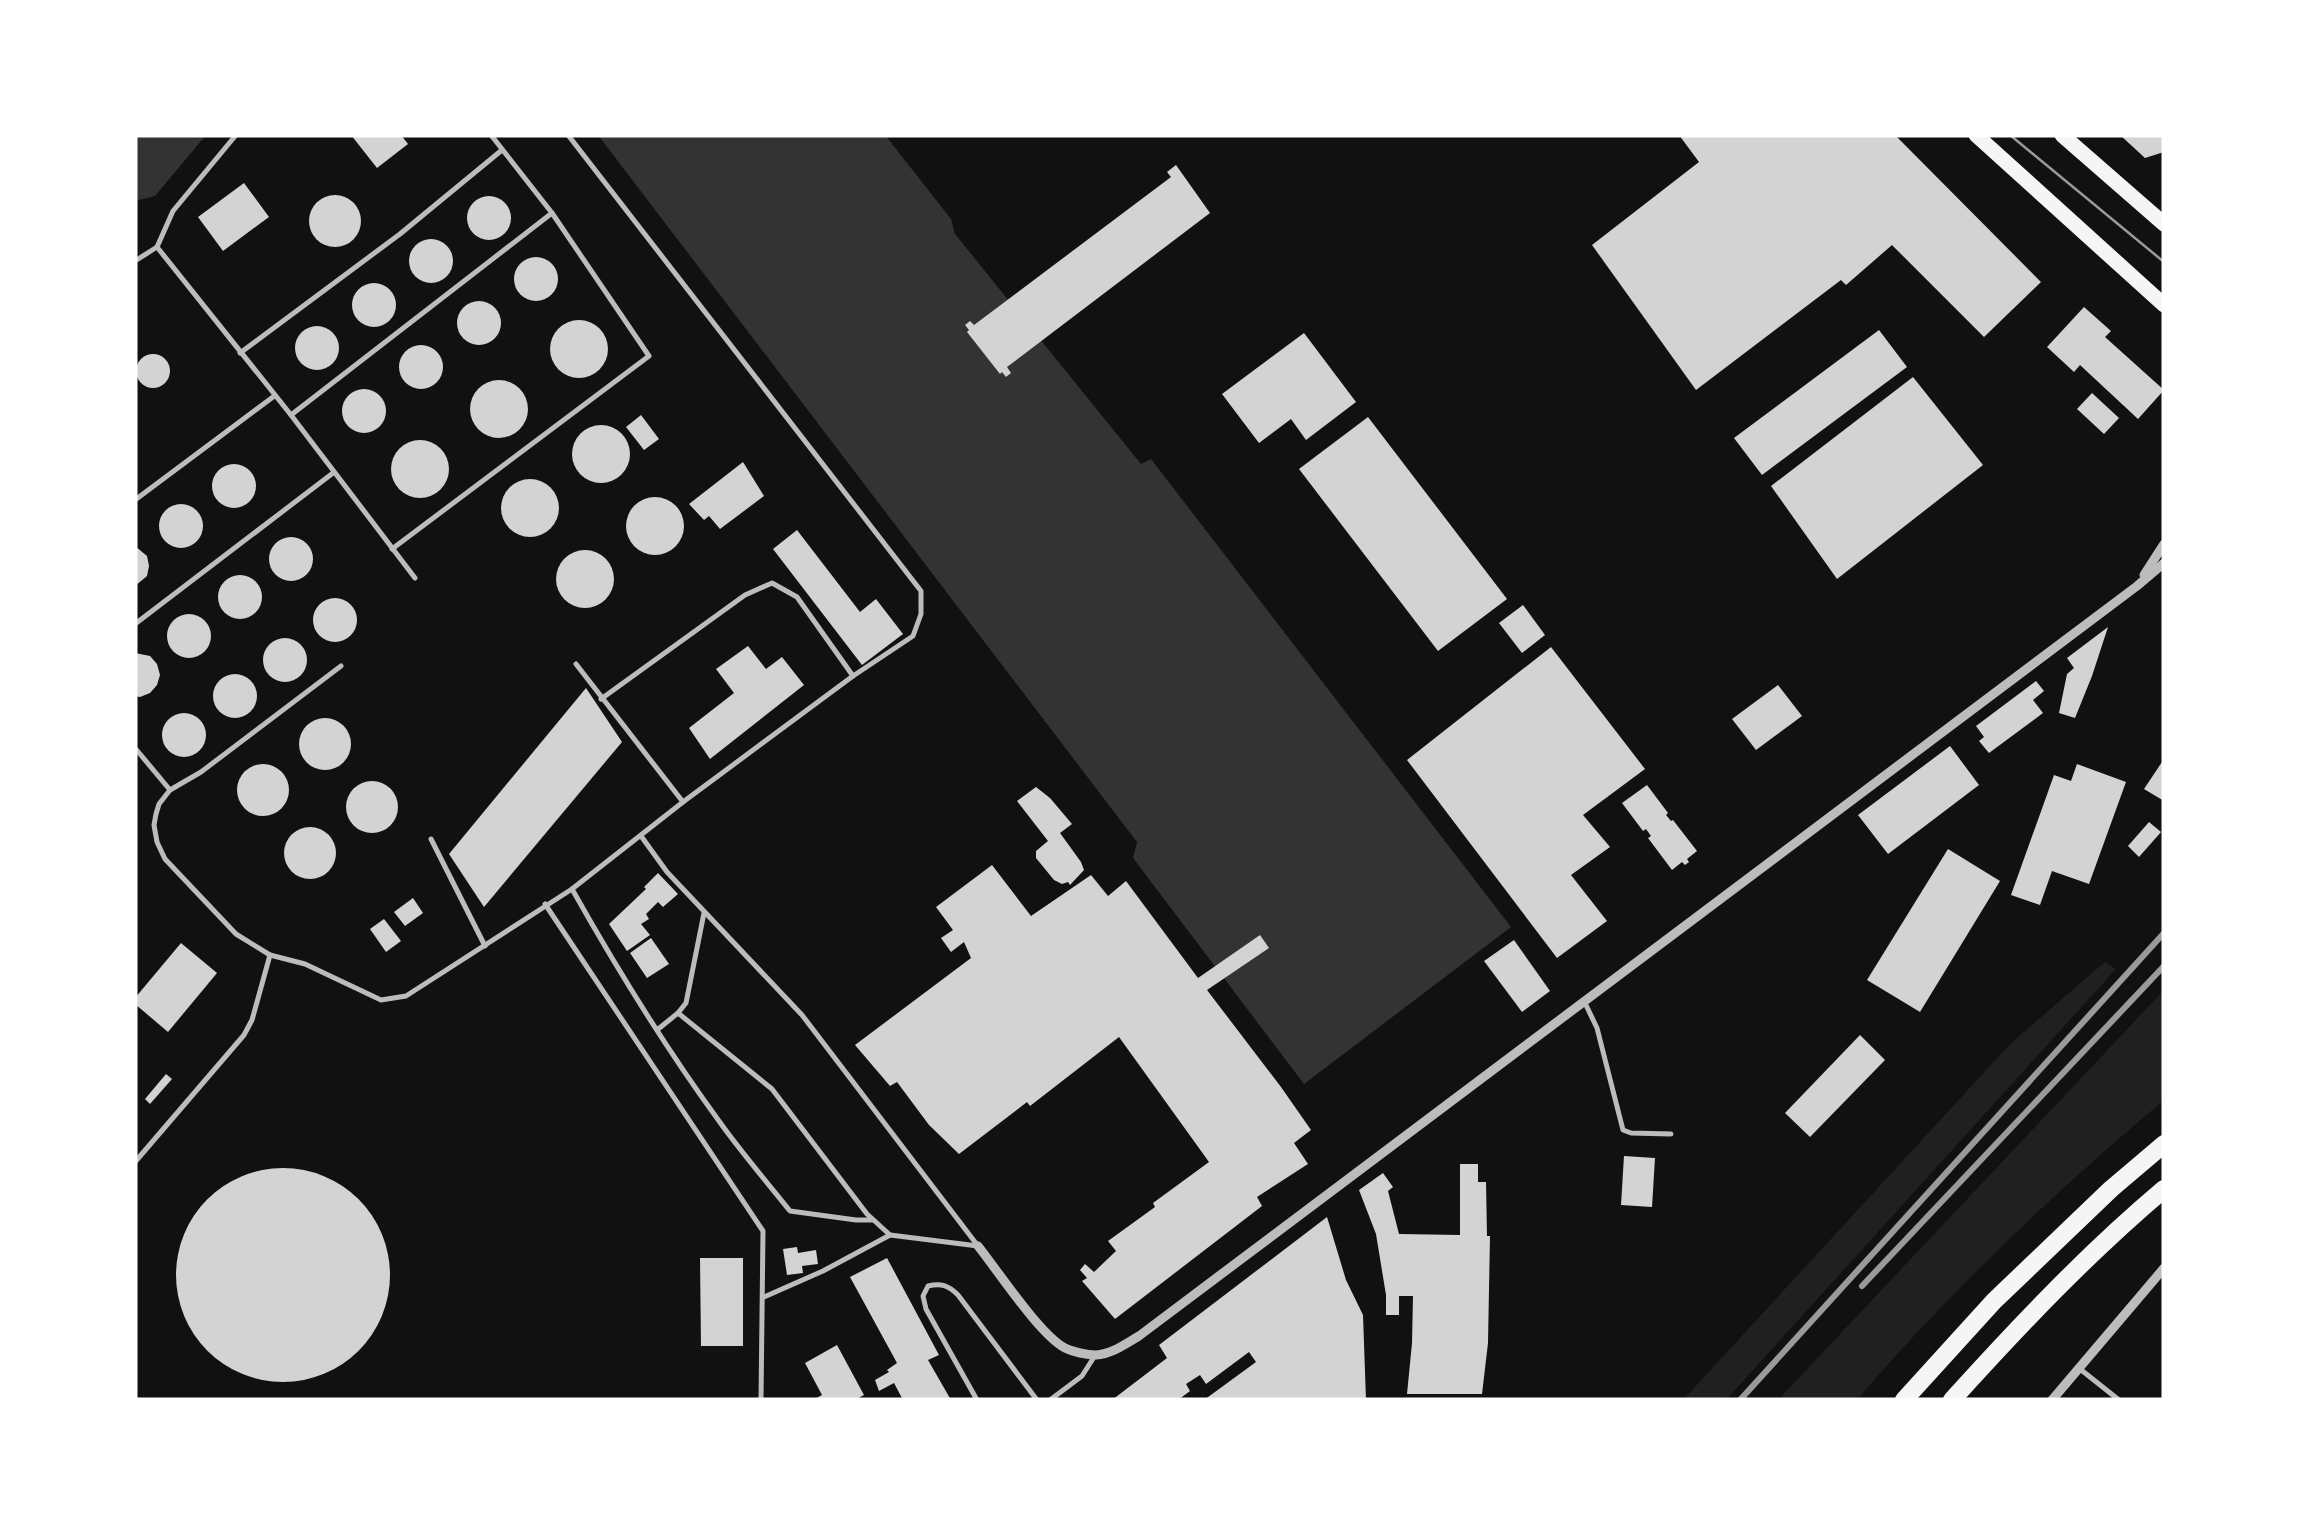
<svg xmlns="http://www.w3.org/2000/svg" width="2299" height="1535" font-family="'Titillium Web',sans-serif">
<rect width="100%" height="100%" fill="#111"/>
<g fill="#202020">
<polygon points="2105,962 2116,969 1726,1400 1683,1400 2011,1043"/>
<path d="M2164,990V1100C2055,1192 1950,1291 1857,1400H1778Z"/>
</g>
<g fill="#333">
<polygon points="135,135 206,135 155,196 135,201"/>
<polygon points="598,135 885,135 951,219 955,234 1141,464 1151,459 1511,927 1304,1084 1133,858 1137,842"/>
</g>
<g fill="#d3d3d3">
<polygon points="351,135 401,135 408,144 377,168"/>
<polygon points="1679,135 1895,135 2041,282 1984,337 1892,245 1846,285 1841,280 1696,390 1592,245 1699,162"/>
<polygon points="2120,135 2164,135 2164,152 2145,158"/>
<polygon points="1176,165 1210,213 1007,367 1011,373 1006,377 1002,372 1000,374 967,332 969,330 965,325 970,321 974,325 1171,177 1167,172"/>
<polygon points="244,183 269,217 223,251 198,217"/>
<circle cx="335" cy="221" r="26"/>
<circle cx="489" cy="218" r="22"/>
<circle cx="431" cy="261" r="22"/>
<circle cx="536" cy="279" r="22"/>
<circle cx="374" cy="305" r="22"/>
<circle cx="479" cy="323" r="22"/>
<polygon points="2084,307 2111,331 2105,337 2164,390 2138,419 2080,365 2074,372 2047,347"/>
<circle cx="579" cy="349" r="29"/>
<circle cx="317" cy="348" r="22"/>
<polygon points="1879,330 1907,367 1762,475 1734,438"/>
<polygon points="1304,333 1356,402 1306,440 1291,419 1259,443 1222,394"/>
<circle cx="421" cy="367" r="22"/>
<circle cx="153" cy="371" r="17"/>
<polygon points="1913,377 1983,465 1837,579 1771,486"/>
<circle cx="499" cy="409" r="29"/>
<circle cx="364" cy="411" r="22"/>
<polygon points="2092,393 2119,418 2104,434 2077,409"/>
<polygon points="641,415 659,439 644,450 626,427"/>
<polygon points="1368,417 1507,599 1438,651 1299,469"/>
<circle cx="601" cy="454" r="29"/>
<circle cx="420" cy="469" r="29"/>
<polygon points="743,462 764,496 720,529 709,516 704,520 689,504"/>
<circle cx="234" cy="486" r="22"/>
<circle cx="530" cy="508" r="29"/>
<circle cx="655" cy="526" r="29"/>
<circle cx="181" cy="526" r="22"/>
<polygon points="797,530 860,612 876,599 903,634 862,665 773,549"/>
<circle cx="291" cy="559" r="22"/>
<polygon points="135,546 147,556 149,566 147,576 135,586"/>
<circle cx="585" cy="579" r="29"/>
<circle cx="240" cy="597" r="22"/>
<circle cx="335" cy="620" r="22"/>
<polygon points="1523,605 1545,635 1522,653 1499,623"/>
<circle cx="189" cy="636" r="22"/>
<polygon points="2108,627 2092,676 2075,718 2059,713 2067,674 2074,668 2067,658"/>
<circle cx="285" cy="660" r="22"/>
<polygon points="748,646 766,669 782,657 804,685 710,759 689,728 734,693 716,669"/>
<polygon points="1551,647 1645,769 1583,815 1610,847 1571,875 1607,921 1557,958 1407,760"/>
<polygon points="135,653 150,656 157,664 160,675 157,685 150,693 140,697 135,696"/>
<circle cx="235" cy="696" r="22"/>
<polygon points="2036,681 2044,691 2033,700 2043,713 1989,753 1979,741 1984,737 1976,726"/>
<polygon points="1778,685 1802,716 1756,750 1732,719"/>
<polygon points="586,688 622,742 484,907 449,854"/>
<circle cx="184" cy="735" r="22"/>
<circle cx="325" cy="744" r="26"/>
<polygon points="1950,746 1979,785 1888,854 1858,815"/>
<polygon points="2164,759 2164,801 2144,789"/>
<circle cx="263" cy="790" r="26"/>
<polygon points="2077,764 2126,782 2089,884 2052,871 2040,905 2011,895 2054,775 2071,781"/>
<circle cx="372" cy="807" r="26"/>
<polygon points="1647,785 1668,813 1666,815 1671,821 1673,820 1697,851 1687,859 1689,862 1685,865 1682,862 1672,870 1648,838 1651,836 1646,829 1643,831 1622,803"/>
<polygon points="1036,787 1050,798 1072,824 1060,833 1081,862 1084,870 1070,885 1068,882 1062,884 1054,880 1036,858 1036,851 1048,841 1017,801"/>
<polygon points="2149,822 2161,832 2139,857 2128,846"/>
<circle cx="310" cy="853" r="26"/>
<polygon points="1948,849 2000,881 1920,1012 1867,980"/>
<polygon points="992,865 1031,916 1091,875 1108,896 1126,881 1198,978 1260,935 1269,948 1207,990 1281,1087 1311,1130 1294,1143 1308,1164 1257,1197 1262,1206 1115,1319 1082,1281 1087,1278 1080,1270 1085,1264 1094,1272 1116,1251 1108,1241 1155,1207 1153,1203 1209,1162 1119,1037 1030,1106 1027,1102 959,1154 929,1125 897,1082 890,1086 855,1045 971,958 964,942 951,952 941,938 953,930 936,907"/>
<polygon points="658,873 678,894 663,907 658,902 646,914 649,919 641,924 650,935 627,951 609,924 646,889 644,887"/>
<polygon points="413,898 423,913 405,926 394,912"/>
<polygon points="384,919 401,941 386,952 370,929"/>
<polygon points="651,938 669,964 647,978 630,953"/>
<polygon points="1514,940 1550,991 1522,1012 1484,961"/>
<polygon points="181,943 217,973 168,1032 135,1004 135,998"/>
<polygon points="1860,1035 1885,1060 1810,1137 1785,1113"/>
<polygon points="166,1074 172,1079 150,1104 145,1099"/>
<polygon points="1624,1156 1655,1158 1652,1207 1621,1205"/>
<polygon points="1460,1164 1478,1164 1478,1182 1486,1182 1487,1236 1490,1236 1488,1343 1482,1394 1407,1394 1412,1343 1413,1296 1399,1296 1399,1315 1386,1315 1386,1295 1376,1234 1359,1190 1383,1173 1393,1187 1388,1191 1399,1234 1460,1235"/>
<circle cx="283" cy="1275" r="107"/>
<polygon points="1327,1217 1346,1280 1363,1315 1366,1400 1204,1400 1256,1362 1249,1352 1206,1384 1200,1375 1186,1384 1190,1391 1178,1400 1112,1400 1167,1358 1159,1345"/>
<polygon points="797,1247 798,1253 816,1250 818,1264 802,1266 803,1273 787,1275 783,1249"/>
<polygon points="700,1258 743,1258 743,1346 701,1346"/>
<polygon points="887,1258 939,1355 928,1360 951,1400 903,1400 894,1383 879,1391 875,1380 889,1372 887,1370 897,1363 850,1277"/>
<polygon points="837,1345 864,1395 855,1400 813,1400 822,1395 805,1363"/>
</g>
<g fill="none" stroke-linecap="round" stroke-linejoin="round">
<g stroke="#bcbcbc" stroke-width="5">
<polyline points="157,247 291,415 415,578"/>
<polyline points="135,261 157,247 173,211 236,135"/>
<polyline points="240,353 400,234 502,150"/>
<polyline points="291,415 552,213"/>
<polyline points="135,500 273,397"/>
<polyline points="392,549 649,356 552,213 491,135"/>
<polyline points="135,624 333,473"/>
<polyline points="576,664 683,802"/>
<polyline points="601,699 745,595 772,583 797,597 853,676"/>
<polyline points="135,748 170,790 159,804 156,814 154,825 157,842 165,859 236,934 270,955 305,964 381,1000 406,996 572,889 683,802 853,676 913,636 921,614 921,591 568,135"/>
<polyline points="170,790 201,772 341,666"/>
<polyline points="641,836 667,872 802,1015 978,1246"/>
<polyline points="431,839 485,946"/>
<path d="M572,889C617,969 665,1047 719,1121C741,1152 766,1181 790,1211L856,1220H873"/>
<polyline points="545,904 763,1231 761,1400"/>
<polyline points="1585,1003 1597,1028 1623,1130 1631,1133 1671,1134"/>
<polyline points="678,1013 772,1089 867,1214 890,1235"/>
<polyline points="657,1030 678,1013 686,1003 704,913"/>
<polyline points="135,1162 244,1035 252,1020 270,955"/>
<polyline points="764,1297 823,1271 890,1235 978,1246"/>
<polyline points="2080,1369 2119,1400"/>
<path d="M977,1400L926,1309L923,1296L928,1286C941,1283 948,1285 958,1295L1037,1400"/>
<polyline points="1050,1400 1082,1376 1094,1357"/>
</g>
<g stroke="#bcbcbc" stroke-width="9">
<polyline points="2144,575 2164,544"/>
<path d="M978,1246C998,1271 1040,1335 1065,1348C1073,1352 1087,1355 1096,1355C1112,1354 1125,1344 1139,1336L2137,586L2164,563"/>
<polyline points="2052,1400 2164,1268"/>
</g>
<g stroke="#f5f5f5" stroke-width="15">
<polyline points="1976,135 2164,305"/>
<polyline points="2062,135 2164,224"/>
</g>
<g stroke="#f5f5f5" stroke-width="18">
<polyline points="1904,1400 1994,1301 2111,1189 2164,1144"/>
<path d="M1952,1400C2019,1326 2088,1253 2164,1189"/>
</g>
<polyline stroke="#9a9a9a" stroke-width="2.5" points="2010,135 2164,262"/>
<g stroke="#9a9a9a" stroke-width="6">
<polyline points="1862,1286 2164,966"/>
<polyline points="1740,1400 2164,933"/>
</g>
</g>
<rect width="2299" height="1535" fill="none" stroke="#ffffff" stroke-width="275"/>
</svg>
